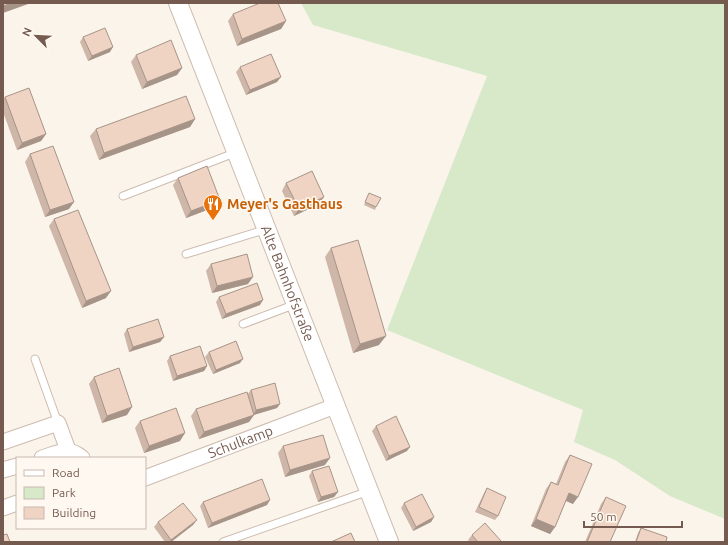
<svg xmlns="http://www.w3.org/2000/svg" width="728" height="545" font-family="Ubuntu,sans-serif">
<rect width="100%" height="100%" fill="#fbf4ea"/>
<polygon fill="#d7e9c9" points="301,3 725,3 725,519 670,496 615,460 574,442 583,410 387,330 487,76 313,25"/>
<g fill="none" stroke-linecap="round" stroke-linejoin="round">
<g stroke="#cdbcb0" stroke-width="9">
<g id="service">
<polyline points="123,196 237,152"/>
<polyline points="186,254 267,229"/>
<polyline points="243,324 296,304"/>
<polyline points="35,359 58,423"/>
<polyline points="223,542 369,491"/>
</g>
</g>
<g stroke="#cdbcb0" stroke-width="17">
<g id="minor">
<polyline points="3,442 58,423 68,450"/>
<path d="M42,458C58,453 68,446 82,458"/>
<polyline points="3,470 17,466"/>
<path id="s1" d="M145,478L335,406"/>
<polyline points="3,508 17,503"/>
</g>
</g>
<g stroke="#cdbcb0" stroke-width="20">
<g id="tertiary">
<path id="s2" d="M178,3L389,542"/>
</g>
</g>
<use href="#service" stroke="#fff" stroke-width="7"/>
<use href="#minor" stroke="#fff" stroke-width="15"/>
<use href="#tertiary" stroke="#fff" stroke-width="18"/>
</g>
<g fill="#ceb6a8">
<polygon points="233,14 286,21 281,29 237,46 228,21"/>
<polygon points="83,37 110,52 88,61 80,42"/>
<polygon points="136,55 182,68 177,75 142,89 131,62"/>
<polygon points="240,67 277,82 246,95 236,72"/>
<polygon points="5,97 46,134 41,141 17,150 3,112 3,100"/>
<polygon points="195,119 190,127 99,160 90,136 96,129"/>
<polygon points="30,154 69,209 45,217 25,162"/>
<polygon points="178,178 220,200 215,207 186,218 173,185"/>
<polygon points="286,183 319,204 294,216 282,191"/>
<polygon points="369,193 376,207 375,210 364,205"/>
<polygon points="54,219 106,298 82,308 49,226"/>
<polygon points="331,248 379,345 353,353 325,257"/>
<polygon points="211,264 248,284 212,293 206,271"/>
<polygon points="219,297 260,305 222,319 216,302"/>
<polygon points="127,329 164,337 160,342 129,352 124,334"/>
<polygon points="209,352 240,363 213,374 205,357"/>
<polygon points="170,356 207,366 204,371 173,381 167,361"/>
<polygon points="94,377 127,415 102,423 89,384"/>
<polygon points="251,390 277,408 254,415 249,422 199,439 191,416 196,409 247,395"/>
<polygon points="140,421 180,441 144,453 135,428"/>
<polygon points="376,426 407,451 386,461 372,431"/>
<polygon points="283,446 325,465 285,477 278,453"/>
<polygon points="570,455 573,504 566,501 555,527 550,534 531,526 546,489 551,482 556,484 565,462"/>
<polygon points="312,471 338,492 334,497 318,502 309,476"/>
<polygon points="487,488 498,516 495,520 475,512 484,493"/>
<polygon points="606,497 610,542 585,542 601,504"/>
<polygon points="203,502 267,505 208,528 200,506"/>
<polygon points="404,503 434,517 431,522 413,531 401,508"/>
<polygon points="158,522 193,525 171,542 165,542 154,527"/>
<polygon points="641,528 666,542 635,542 638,533"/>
<polygon points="472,535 500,542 470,542 468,540"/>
</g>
<g fill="#a79488">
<polygon points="11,3 31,3 3,13 3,6"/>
<polygon points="286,21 281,29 237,46 242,39"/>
<polygon points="113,47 110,52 88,61 92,56"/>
<polygon points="182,68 177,75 142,89 147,82"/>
<polygon points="281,77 277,82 246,95 250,90"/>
<polygon points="195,119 190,127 99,160 104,153"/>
<polygon points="46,134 41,141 17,150 22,143"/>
<polygon points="324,197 319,204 294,216 299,209"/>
<polygon points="220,200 215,207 186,218 191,211"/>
<polygon points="74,202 69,209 45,217 50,210"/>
<polygon points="253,277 248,284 212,293 217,286"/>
<polygon points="111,291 106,298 82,308 86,301"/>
<polygon points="263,300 260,305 222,319 226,314"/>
<polygon points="386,336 379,345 353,353 360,344"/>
<polygon points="164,337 160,342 129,352 133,347"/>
<polygon points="243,359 240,363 213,374 216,370"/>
<polygon points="207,366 204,371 173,381 177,376"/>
<polygon points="280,404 277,408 253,415 256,410"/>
<polygon points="132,407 127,415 102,423 107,416"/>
<polygon points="254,415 249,422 199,439 204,432"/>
<polygon points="185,433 180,441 144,453 149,446"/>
<polygon points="410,447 407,451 386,461 389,456"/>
<polygon points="330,458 325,465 285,477 290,470"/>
<polygon points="338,492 334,497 318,502 321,497"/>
<polygon points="569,493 578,497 573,504 564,500"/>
<polygon points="270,500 267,505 208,528 212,523"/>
<polygon points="434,517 431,522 413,531 416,527"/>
<polygon points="536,519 555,527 550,534 531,526"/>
<polygon points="197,520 193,525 171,542 169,542 171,540"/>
</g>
<g fill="#efd4c3" stroke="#a79488">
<polygon points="3,3 11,3 3,6"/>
<polygon points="260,3 278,3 286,21 242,39 233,14"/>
<polygon points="105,28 113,47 92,56 83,37"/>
<polygon points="171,40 182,68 147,82 136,55"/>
<polygon points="271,54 281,77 250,90 240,67"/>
<polygon points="29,88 46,134 22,143 5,97"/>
<polygon points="186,96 195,119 104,153 96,129"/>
<polygon points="53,146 74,202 50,210 30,154"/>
<polygon points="207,166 220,200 191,211 178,178"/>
<polygon points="312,171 324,197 299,209 286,183"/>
<polygon points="369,193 381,198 376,207 365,202"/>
<polygon points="78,210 111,291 86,301 54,219"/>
<polygon points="358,240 386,336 360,344 331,248"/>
<polygon points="247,254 253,277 217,286 211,264"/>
<polygon points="257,283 263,300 226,314 219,297"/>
<polygon points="158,319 164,337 133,347 127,329"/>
<polygon points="236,341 243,359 216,370 209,352"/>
<polygon points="200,346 207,366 177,376 170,356"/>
<polygon points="119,368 132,407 107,416 94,377"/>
<polygon points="275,383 280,404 256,410 251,390"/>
<polygon points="247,392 254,415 204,432 196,409"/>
<polygon points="176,408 185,433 149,446 140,421"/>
<polygon points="396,416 410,447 389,456 376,426"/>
<polygon points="323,435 330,458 290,470 283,446"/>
<polygon points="570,455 592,464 578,497 569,493 555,527 536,519 551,482 558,485"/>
<polygon points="329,466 338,492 321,497 312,471"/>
<polygon points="262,479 270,500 212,523 203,502"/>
<polygon points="487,488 506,497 498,516 479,507"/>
<polygon points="422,494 434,517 416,527 404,503"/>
<polygon points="606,497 626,506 610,542 587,542"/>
<polygon points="183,503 197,520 171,540 158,522"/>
<polygon points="485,523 501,541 499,542 478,542 472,535"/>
<polygon points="641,528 667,537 666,542 636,542"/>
<polygon points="351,533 355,542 331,542"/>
<polygon points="7,534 10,542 3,542 3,535"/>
</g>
<defs>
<g id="restaurant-pin" transform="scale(1)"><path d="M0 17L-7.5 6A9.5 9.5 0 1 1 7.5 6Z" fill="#e8710a" stroke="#fef8f1"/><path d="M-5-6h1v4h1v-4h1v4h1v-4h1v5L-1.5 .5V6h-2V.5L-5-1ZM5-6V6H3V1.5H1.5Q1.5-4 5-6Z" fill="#fff"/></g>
</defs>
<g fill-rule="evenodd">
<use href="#restaurant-pin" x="213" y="204"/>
</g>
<g text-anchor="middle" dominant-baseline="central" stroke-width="3" stroke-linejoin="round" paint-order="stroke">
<g font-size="14" font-weight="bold" fill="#c56008" stroke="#fef8f1" text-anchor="start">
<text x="227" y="204">Meyer's Gasthaus</text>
</g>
<g font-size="14" fill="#755b4f" stroke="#fef8f1">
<text stroke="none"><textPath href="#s2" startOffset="301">Alte Bahnhofstraße</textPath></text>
<text stroke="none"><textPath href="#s1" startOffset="102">Schulkamp</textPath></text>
</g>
</g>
<rect width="728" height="545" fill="none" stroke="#755b4f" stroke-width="8"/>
<rect x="16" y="457" width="130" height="72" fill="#fef8f1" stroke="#c7b9b0"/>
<rect x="24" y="470" width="20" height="6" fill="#ffffff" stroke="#c7b9b0"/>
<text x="52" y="477" font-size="12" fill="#755b4f">Road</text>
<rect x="24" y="487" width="20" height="12" fill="#d7e9c9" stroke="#c7b9b0"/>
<text x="52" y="497" font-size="12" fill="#755b4f">Park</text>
<rect x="24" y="507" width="20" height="12" fill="#efd4c3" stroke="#c7b9b0"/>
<text x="52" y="517" font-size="12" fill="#755b4f">Building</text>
<g transform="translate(36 36) rotate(294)" stroke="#fef8f1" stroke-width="3" paint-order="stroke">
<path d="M0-3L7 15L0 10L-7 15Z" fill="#755b4f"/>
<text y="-6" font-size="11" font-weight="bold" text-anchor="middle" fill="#755b4f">N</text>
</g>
<path d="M584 521v6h98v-6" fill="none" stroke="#755b4f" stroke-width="2"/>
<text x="590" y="521" font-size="12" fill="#755b4f" stroke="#fef8f1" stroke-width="3" paint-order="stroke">50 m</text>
</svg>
